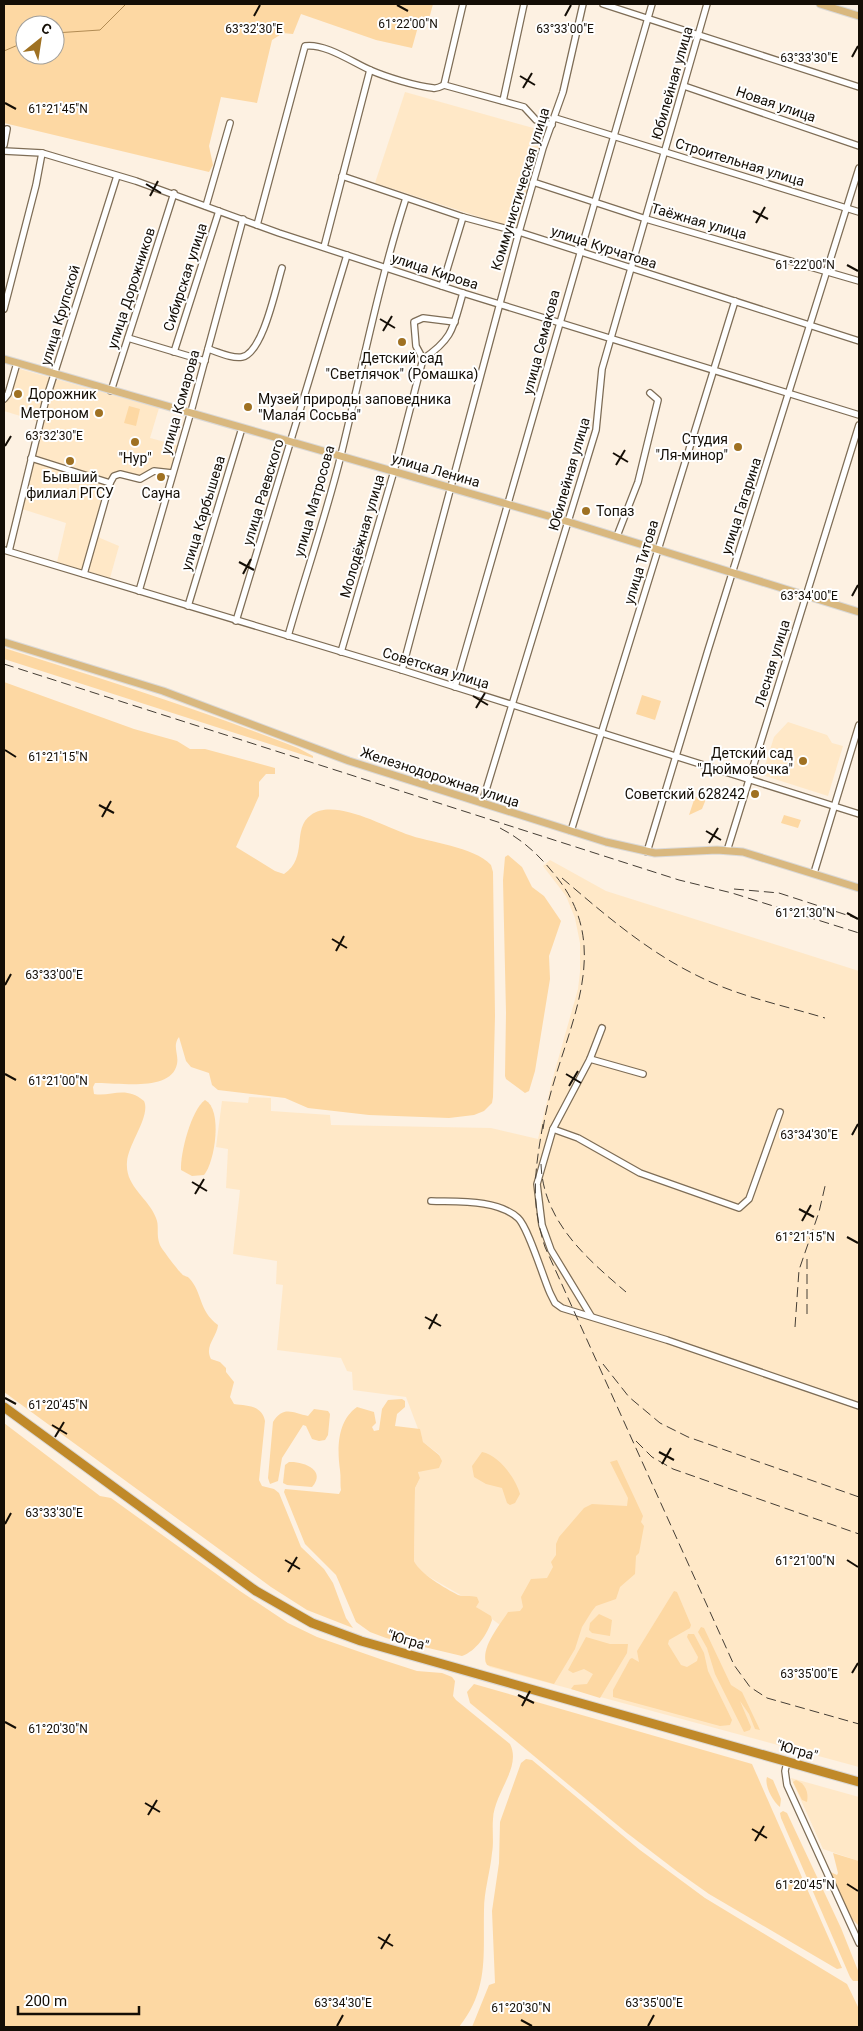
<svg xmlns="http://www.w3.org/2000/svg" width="863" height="2031" font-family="Roboto,sans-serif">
<rect width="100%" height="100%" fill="#fdf1e2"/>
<g fill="#ffe8c7">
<polygon points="405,92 544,131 516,229 375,183"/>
<polygon points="16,368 159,408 150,438 180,446 172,473 157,471 142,479 116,475 98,531 100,538 119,546 110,578 57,562 66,523 19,508 40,422 4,411 4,399"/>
<polygon points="788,722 827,735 832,743 843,746 828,796 762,775 774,737"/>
<polygon points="550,860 606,891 859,971 859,1767 490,1667 485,1662 485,1657 500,1625 476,1607 476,1604 424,1574 417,1568 414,1561 415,1488 420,1478 418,1472 440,1455 423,1442 406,1397 353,1390 352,1372 347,1371 341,1358 277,1350 283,1285 276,1284 277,1261 233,1254 240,1190 226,1188 228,1149 216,1147 222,1101 248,1103 249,1097 271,1098 271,1111 330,1115 331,1125 491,1128 538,1139 552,1081 578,989 580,972 580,943 575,918 566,896 543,866"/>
<polygon points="791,1778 859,1797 859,1861 823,1849"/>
</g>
<g fill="#fdd8a3" fill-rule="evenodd">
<path d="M4,4H433L429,19L421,16L412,48L376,40L301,14L293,34L283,33L272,40L257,103L221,97L209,146L213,165L209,172L4,123ZM25,25H55V55H25Z"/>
<polygon points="129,406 140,409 136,426 124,423"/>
<path d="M4,648C103,679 201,710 298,748L313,756V758L4,659Z"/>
<path d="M4,682L134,729L177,741L190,749H205L275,768V774H266L259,782V796L236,847L275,871L284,874C309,857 291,829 311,815C334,798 383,826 406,834C430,843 473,846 491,865L493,872L495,1016L493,1097L492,1103L484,1111L474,1115L449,1118L369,1115L308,1108L285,1098L218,1090L212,1085L209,1073L191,1067L186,1061L179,1037C172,1046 179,1054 177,1064C171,1093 117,1082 95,1083L93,1087L94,1094C112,1097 125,1085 144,1101C151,1116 128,1144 127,1162C125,1187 148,1197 156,1218C160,1227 155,1235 161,1247C162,1249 180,1273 182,1274C183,1276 187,1276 189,1278C203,1293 198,1310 218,1325C217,1337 204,1346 211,1359L220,1362L226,1368V1372L234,1382L230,1397L234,1404C248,1406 262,1405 265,1421L259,1480L262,1486L274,1489L279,1493L301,1547L324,1569L333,1583L346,1618L353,1628L307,1610L271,1587L4,1392Z"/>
<polygon points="642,695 661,701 655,720 636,714"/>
<polygon points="695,797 706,799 702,809 689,815"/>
<polygon points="784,815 801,820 798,828 781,823"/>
<polygon points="508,855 522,867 532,887 544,896 561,921 549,956 550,979 535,1071 529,1091 525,1093 506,1079 505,1076 506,1013 503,880 505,857"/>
<path d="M205,1100C223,1109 215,1162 204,1175L192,1176L181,1170C180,1154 191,1110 205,1100Z"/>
<path d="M402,1399L405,1401V1407L397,1414L395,1426L420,1429L423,1442L439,1455L442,1461L439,1468L418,1472L420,1478L415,1488L414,1561C420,1574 445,1588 458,1595C463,1597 470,1595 477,1597L479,1602L476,1607L491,1616L492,1620C487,1635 476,1651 462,1656L386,1638L370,1632L356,1622L336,1575L305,1544L284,1492L285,1489L339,1494L341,1490C340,1484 341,1477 340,1470C337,1449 337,1421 357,1407L374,1412L376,1423L372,1427L374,1431L379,1430L382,1409L388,1400Z"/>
<path d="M314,1409L328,1411L330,1414L328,1435L325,1440L319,1441L312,1439L306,1426L303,1425L282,1458L278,1481L270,1484L268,1478L273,1422C283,1405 294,1413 308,1416Z"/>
<path d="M4,1423L100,1496L111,1498L240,1591L288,1623L317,1637L383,1660L417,1671L442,1673L452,1677L455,1681L453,1696L456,1700L510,1744C522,1767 494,1793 493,1819C492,1830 494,1842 492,1853C490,1873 484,1891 484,1910C483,1956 489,1989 459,2027H4Z"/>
<path d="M482,1452C499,1455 516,1479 520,1494L515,1503L510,1505L507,1503L502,1488L486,1484L474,1477L472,1466Z"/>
<path d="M617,1460L643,1516L641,1522L644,1526L639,1553L636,1556L635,1574L620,1587L616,1599L596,1606L592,1611L582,1627L575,1649L554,1684L487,1665C479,1649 500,1625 508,1612L520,1611L523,1607L521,1597L531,1579L547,1578L553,1567L551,1562L556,1555V1544L559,1537L584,1508L592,1504L627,1506L628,1498L610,1462Z"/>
<path d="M289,1462C303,1461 327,1470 312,1487L287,1485L283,1483L285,1465Z"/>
<polygon points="674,1591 677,1592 691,1625 690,1628 669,1640 668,1644 681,1665 687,1667 697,1661 698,1657 687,1637 688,1634 694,1634 704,1653 708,1671 732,1720 730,1725 720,1726 613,1697 613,1690 630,1659 632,1658 639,1662 637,1651"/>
<polygon points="599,1614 612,1620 610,1636 592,1633 589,1630 590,1623"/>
<polygon points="701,1627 704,1628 731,1685 742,1692 760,1730 755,1729 749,1714 740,1701 751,1727 750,1730 744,1732 715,1674 707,1648 698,1632"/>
<polygon points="586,1637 610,1644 628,1644 627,1653 600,1698 571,1689 574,1685 587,1684 593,1674 584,1669 573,1673 568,1670"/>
<polygon points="474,1684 752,1764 842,1968 837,1969 709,1894 678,1872 627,1833 470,1703 467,1692"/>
<polygon points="526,1759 532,1760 640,1850 705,1898 847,1984 859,2009 859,2027 472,2027 489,1985 495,1983 492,1911 499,1863 500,1822 521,1763"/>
<path d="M767,1777L773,1780L781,1799L780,1807C773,1802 764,1785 767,1777Z"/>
<path d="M796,1780C805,1783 809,1792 807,1802L802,1800L793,1782Z"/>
<polygon points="783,1811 787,1813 841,1928 859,1973 858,1981 853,1981 850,1977 781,1818 780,1813"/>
<polygon points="833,1853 859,1861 859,1926 850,1917 828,1871 837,1875 838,1873"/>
</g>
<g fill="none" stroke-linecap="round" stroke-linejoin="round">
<g stroke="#b28c54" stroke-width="1">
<polyline points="55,33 100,30 126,4"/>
<polyline points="4,51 25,42"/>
</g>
<g stroke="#7e6d56" stroke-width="8">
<g id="minor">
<polyline points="603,4 859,87"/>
<polyline points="444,85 463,4"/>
<polyline points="684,86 859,146"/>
<polyline points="503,101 524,4"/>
<polyline points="555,118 859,212"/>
<polyline points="4,145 7,129"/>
<polyline points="4,151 42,153 136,181 279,233 463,293 859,415"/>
<polyline points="342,176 463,217 519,232 859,341"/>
<polyline points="533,182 646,219 859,281"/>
<polyline points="206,206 230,123"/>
<path d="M257,225L305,46C325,43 352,62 370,70C386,77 415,86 433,88C437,89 440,87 444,85L524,107L536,120L552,125"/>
<polyline points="324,247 370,70"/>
<polyline points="442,286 463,217"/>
<polyline points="4,309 36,185 42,153"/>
<polyline points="128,338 205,361"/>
<path d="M208,349C218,352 232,359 242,357C263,353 276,287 282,268"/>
<polyline points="174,352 219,211"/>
<polyline points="423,359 416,346 414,322 423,318 455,322"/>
<polyline points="111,391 174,193"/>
<polyline points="4,399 8,394 17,363"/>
<polyline points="31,458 110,483"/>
<polyline points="617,536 638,482 658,400 650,393"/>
<polyline points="4,550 402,670 859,814"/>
<polyline points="9,551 45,403 117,176"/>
<polyline points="84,574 110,483 114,476 120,474 140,479 154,471 172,473"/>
<polyline points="139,591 192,408 243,219"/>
<polyline points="188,606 242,428"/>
<polyline points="236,621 347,255"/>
<path d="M288,636C305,576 326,516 341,455C362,369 379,282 406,198"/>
<path d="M341,652L394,471L423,359C454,338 453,327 463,293"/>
<polyline points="402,670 519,232 543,148 563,92 583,4"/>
<polyline points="455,687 652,4"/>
<polyline points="482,803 596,430 602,369 707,4"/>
<polyline points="571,831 735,301"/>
<polyline points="727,851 859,425"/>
<polyline points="647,852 708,650 859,168"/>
<polyline points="814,873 859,725"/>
<polyline points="590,1059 643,1074"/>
<polyline points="553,1129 578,1138 640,1173 739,1208 749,1199 780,1112"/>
<path d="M431,1201C457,1202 497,1199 518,1218C528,1227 543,1277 550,1293L555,1303L562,1308L667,1340L859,1406"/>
<polyline points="591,1316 551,1250 542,1225 537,1184 553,1129 590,1059 602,1028"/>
<polyline points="787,1762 785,1771 787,1785 859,1943"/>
</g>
</g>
<g stroke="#d9d8d7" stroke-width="9">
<g id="major">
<polyline points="820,4 859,16"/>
<polyline points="4,359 569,522 859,612"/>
<polyline points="4,642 163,691 349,761 606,842 655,853 717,850 743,852 859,888"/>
</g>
</g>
<g stroke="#d9d8d7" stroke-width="11">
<polyline id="highway" points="4,1407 256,1591 312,1623 361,1641 859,1782"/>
</g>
<use href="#minor" stroke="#fff" stroke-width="5.5"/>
<use href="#major" stroke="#d9b87f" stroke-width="7"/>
<use href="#highway" stroke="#c08929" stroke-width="9"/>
<g stroke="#453e35" stroke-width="1" stroke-dasharray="10 5" stroke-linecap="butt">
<polyline points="4,664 679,880 732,893 859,933"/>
<path d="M500,828C523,840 539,855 555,875C622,956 555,1043 543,1129"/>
<path d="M562,878C604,914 648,952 698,976C737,996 782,1005 825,1018"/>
<polyline points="734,889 779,893 859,919"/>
<path d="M543,1124C535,1170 530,1201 545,1247L734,1665L750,1687L767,1698L859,1724"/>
<path d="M541,1164C543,1221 586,1258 626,1292"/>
<polyline points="807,1259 807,1316"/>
<polyline points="795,1327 799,1270 819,1212 826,1182"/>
<polyline points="603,1364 629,1397 660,1423 688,1437 859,1497"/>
<polyline points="636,1441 652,1457 673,1469 859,1534"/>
</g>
</g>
<path fill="none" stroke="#140e06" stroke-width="2" d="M397,5L408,11M254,16L260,5M565,16L571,5M852,57L858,46M520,76L535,85M523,88L532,73M5,103L16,109M146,184L161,193M150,196L158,181M753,211L768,219M756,223L765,207M847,265L858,271M380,319L395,328M383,331L392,316M5,446L11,436M613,453L628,462M616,465L625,450M239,562L254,570M243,574L251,559M852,596L858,585M473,696L488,705M476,708L485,693M5,750L16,757M99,805L114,813M102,817L111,801M706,831L721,840M709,843L718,828M847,913L858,919M332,939L347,948M336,951L344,936M5,985L11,974M5,1074L16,1080M566,1074L581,1083M569,1086L578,1071M852,1135L858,1124M192,1182L207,1191M195,1194L204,1179M799,1209L814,1217M802,1221L811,1205M847,1237L858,1243M425,1317L441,1326M429,1329L437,1314M5,1398L16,1404M52,1425L67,1434M55,1437L64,1422M659,1452L674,1460M662,1464L671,1448M5,1524L11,1513M285,1560L300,1569M847,1560L858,1567M288,1572L297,1557M852,1673L858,1663M518,1695L534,1703M522,1706L530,1691M5,1722L16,1728M145,1803L160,1812M148,1815L157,1800M752,1829L767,1838M755,1841L764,1826M847,1884L858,1891M378,1937L393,1946M381,1949L390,1934M521,2020L532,2026M337,2026L343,2015M648,2026L654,2015"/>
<g fill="#9f7122" stroke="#fff" stroke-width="2">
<circle cx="402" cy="342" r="5"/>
<circle cx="18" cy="394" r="5"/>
<circle cx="248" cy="407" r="5"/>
<circle cx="99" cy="413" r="5"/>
<circle cx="135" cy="442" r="5"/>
<circle cx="738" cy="447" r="5"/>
<circle cx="70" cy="461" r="5"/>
<circle cx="161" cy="477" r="5"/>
<circle cx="586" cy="511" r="5"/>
<circle cx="803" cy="761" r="5"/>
<circle cx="755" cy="794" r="5"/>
</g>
<g text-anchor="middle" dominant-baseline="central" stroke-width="4" stroke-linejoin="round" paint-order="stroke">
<g font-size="14" fill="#140e06" stroke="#fff">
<text transform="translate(672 83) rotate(-74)">Юбилейная улица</text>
<text transform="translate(776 104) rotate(19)">Новая улица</text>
<text transform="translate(740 162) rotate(17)">Строительная улица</text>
<text transform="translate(520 189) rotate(-73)">Коммунистическая улица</text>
<text transform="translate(699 221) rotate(16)">Таёжная улица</text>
<text transform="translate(604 247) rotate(18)">улица Курчатова</text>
<text transform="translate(435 271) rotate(18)">улица Кирова</text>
<text transform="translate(185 277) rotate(-72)">Сибирская улица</text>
<text transform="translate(131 288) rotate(-72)">улица Дорожников</text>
<text transform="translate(60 315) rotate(-73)">улица Крупской</text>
<text transform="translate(541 342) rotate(-75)">улица Семакова</text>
<text transform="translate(180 402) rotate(-74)">улица Комарова</text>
<text transform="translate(436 470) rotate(16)">улица Ленина</text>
<text transform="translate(569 474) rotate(-74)">Юбилейная улица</text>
<text transform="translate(263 492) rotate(-73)">улица Раевского</text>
<text transform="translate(314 501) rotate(-74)">улица Матросова</text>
<text transform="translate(741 506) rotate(-72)">улица Гагарина</text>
<text transform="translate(203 513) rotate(-73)">улица Карбышева</text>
<text transform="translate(362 536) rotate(-74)">Молодёжная улица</text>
<text transform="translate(641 562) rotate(-73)">улица Титова</text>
<text transform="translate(772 663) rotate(-73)">Лесная улица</text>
<text transform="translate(436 668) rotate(17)">Советская улица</text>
<text transform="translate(440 777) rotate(18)">Железнодорожная улица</text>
<text transform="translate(408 1640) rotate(16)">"Югра"</text>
<text transform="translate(797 1750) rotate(16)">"Югра"</text>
</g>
<g font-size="14" fill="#140e06" stroke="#fff">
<text x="402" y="358">Детский сад<tspan x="402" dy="16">"Светлячок" (Ромашка)</tspan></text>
<text x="28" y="394" text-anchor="start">Дорожник</text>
<text x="258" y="399" text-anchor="start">Музей природы заповедника<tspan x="258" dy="16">"Малая Сосьва"</tspan></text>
<text x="89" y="413" text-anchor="end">Метроном</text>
<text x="728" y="439" text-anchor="end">Студия<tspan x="728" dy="16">"Ля-минор"</tspan></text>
<text x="135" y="458">"Нур"</text>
<text x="70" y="477">Бывший<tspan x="70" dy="16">филиал РГСУ</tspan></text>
<text x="161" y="493">Сауна</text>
<text x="596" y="511" text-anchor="start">Топаз</text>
<text x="793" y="753" text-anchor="end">Детский сад<tspan x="793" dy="16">"Дюймовочка"</tspan></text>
<text x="745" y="794" text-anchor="end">Советский 628242</text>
</g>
</g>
<g font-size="12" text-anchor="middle" fill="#140e06" stroke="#fff" stroke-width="4" stroke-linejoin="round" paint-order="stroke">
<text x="408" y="28">61°22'00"N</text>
<text x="565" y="33">63°33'00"E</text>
<text x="254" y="33">63°32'30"E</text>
<text x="809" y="62">63°33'30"E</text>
<text x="58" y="113">61°21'45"N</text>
<text x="805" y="269">61°22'00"N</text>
<text x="54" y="440">63°32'30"E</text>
<text x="809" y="600">63°34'00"E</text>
<text x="58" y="761">61°21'15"N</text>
<text x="805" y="917">61°21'30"N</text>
<text x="54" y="979">63°33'00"E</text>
<text x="58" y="1085">61°21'00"N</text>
<text x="809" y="1139">63°34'30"E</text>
<text x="805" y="1241">61°21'15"N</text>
<text x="58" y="1409">61°20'45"N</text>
<text x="54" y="1517">63°33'30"E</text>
<text x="805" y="1565">61°21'00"N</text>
<text x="809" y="1678">63°35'00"E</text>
<text x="58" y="1733">61°20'30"N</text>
<text x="805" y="1889">61°20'45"N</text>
<text x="343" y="2007">63°34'30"E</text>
<text x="654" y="2007">63°35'00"E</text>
<text x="521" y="2012">61°20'30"N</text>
</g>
<rect width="863" height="2031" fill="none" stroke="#140e06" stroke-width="10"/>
<g transform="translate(40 40) rotate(30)"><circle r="24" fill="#ffffff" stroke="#a19f9b"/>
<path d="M0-4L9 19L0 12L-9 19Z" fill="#9f7122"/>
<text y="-8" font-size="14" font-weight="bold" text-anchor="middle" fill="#140e06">С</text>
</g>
<path d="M18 2006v8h121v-8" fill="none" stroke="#140e06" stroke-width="2.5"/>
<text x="25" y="2006" font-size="15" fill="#140e06" stroke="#ffffff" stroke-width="4" paint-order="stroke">200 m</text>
</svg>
